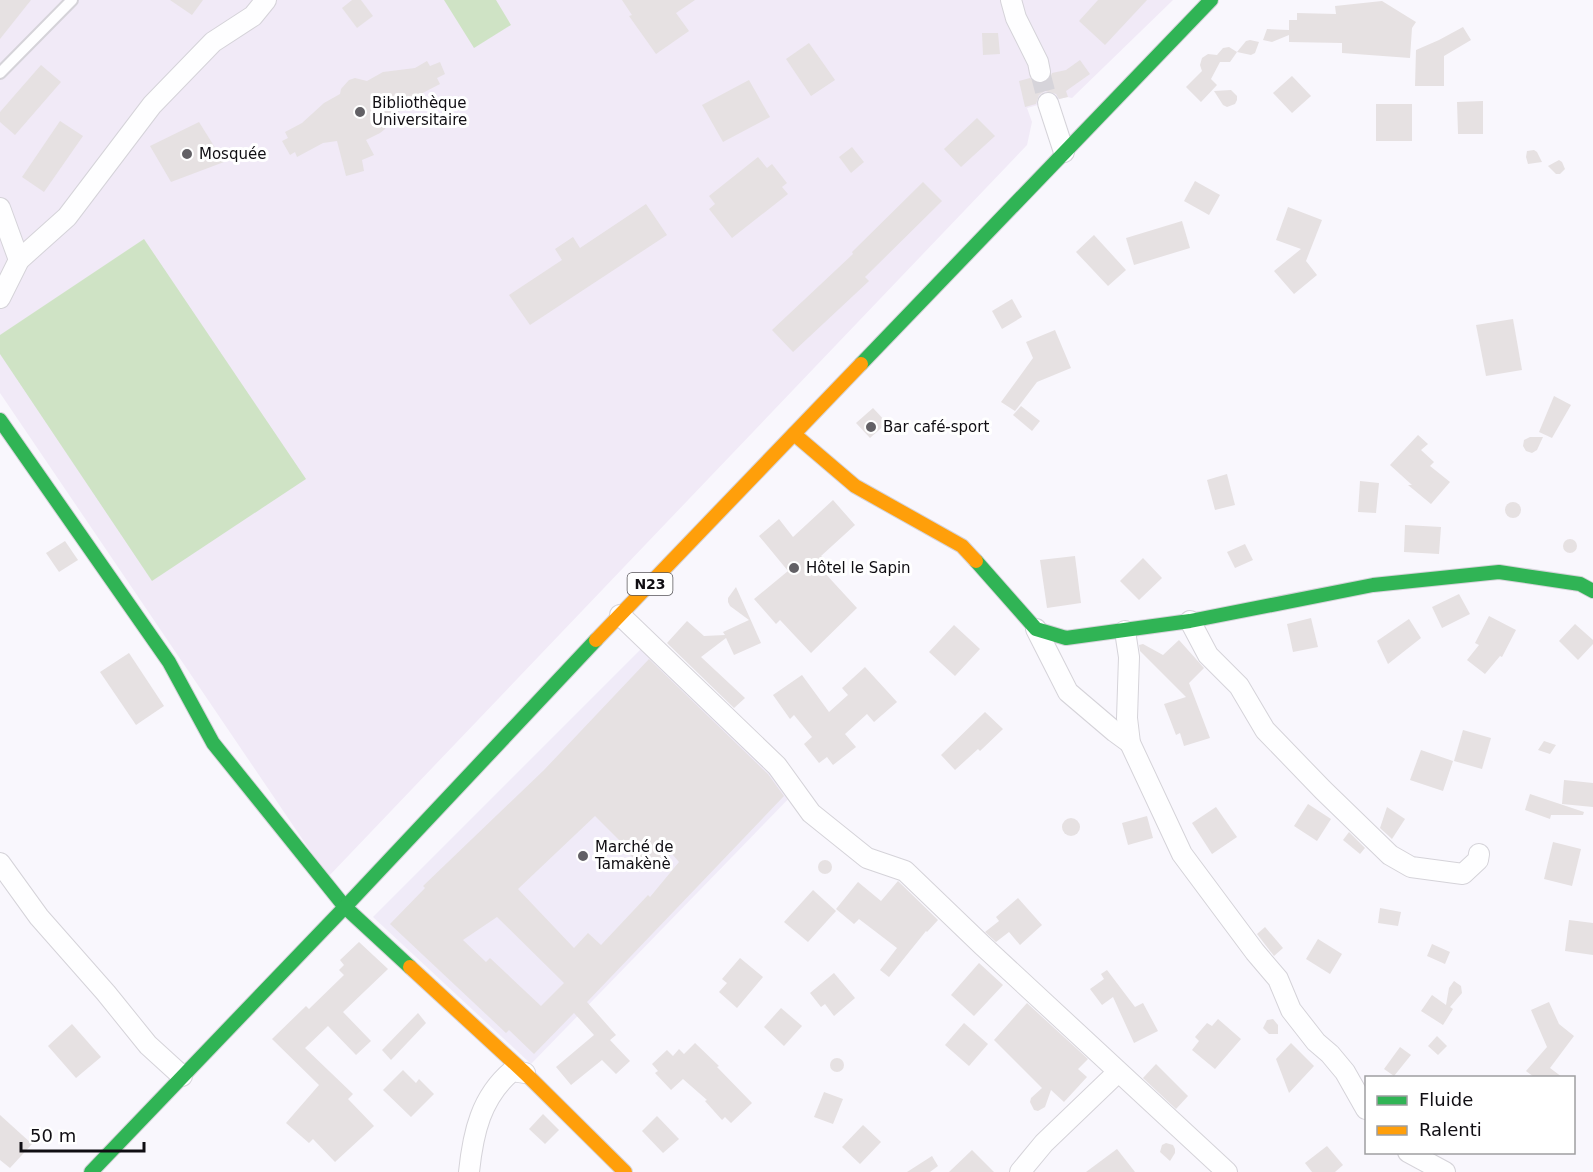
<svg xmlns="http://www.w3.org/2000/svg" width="1593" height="1172" font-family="'DejaVu Sans',sans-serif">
<rect width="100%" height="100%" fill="#f9f7fd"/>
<polygon fill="#f0ebf8" points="644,646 798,789 531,1064 373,917"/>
<polygon fill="#f1eaf7" points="0,0 1173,0 1072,98 1067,97 1027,108 1032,122 1027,145 328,877 0,393"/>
<g fill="#cfe3c5">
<polygon points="444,0 496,0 511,25 474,48"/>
<polygon points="144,239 306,479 152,581 0,354 0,335"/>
</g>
<g fill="#e6e1e2" fill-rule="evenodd">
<polygon points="0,0 31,0 0,39"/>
<polygon points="170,0 203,0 192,15"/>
<polygon points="352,0 361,0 373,16 357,28 342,8"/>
<polygon points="622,0 695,0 676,13 689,31 656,54 629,16 632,15"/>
<polygon points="1098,0 1147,0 1105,45 1079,21"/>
<polygon points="1382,1 1416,22 1412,28 1410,58 1342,53 1342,43 1289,42 1289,35 1272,42 1263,40 1267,29 1289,30 1289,20 1297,20 1297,13 1336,14 1335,6"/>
<polygon points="1463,27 1471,40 1444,56 1444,86 1415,86 1416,50 1439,40"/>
<polygon points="982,33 998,33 1000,54 983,55"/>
<polygon points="1250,40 1259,42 1255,53 1251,55 1237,52 1246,41"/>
<polygon points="809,43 835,80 811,96 786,59"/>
<polygon points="1229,47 1237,52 1230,62 1220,62 1211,79 1217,85 1201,102 1186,87 1202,71 1200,65 1202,58 1208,54 1217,55 1223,48"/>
<polygon points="1080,60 1090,74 1066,91 1068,97 1059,99 1056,94 1045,91 1039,95 1036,104 1025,107 1019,81 1030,78 1036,83 1043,84 1048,81 1052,73 1066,70"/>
<polygon points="427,61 430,66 440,62 445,74 437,78 440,84 413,98 402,110 390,116 385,129 380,133 366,140 374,155 362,160 364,171 346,176 337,141 323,143 297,157 295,152 290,155 282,141 288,138 285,132 302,123 324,103 340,94 341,89 349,80 355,78 367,81 383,72 415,68"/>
<polygon points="41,65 61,82 15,135 0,122 0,112"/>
<polygon points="1292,76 1311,96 1292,113 1273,93"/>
<polygon points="749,80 770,117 723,142 702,105"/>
<polygon points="1231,90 1237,96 1237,100 1235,104 1227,107 1223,105 1214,91"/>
<polygon points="1483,101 1483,134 1458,134 1457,102"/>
<rect x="1376" y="104" width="36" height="37"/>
<polygon points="977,118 995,136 961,167 944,149"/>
<polygon points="60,121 83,136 44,192 22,177"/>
<polygon points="199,122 224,162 171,182 150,146"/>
<polygon points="852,147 864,162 851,173 839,157"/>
<polygon points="1534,150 1537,152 1542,162 1528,164 1526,157 1527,151"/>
<polygon points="758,157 767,168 772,164 787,183 782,187 788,194 732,238 709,209 715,204 709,196"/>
<polygon points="1559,160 1562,162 1565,169 1560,174 1556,174 1548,166"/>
<polygon points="1195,181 1220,195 1209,215 1184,201"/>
<polygon points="923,182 942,201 865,277 869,281 793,352 772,330 853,254 852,252"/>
<polygon points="646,204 667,235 530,325 509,295 562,260 555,249 573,237 580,248"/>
<polygon points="1288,207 1322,220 1306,261 1317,275 1294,294 1274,271 1301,249 1276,240"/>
<polygon points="1182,221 1190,248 1134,265 1126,238"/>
<polygon points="1094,235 1126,270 1108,286 1076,252"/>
<polygon points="1012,299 1022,317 1002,329 992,311"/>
<polygon points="1513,319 1522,370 1486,376 1476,325"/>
<polygon points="1055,330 1071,368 1037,382 1015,411 1001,402 1033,358 1026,342"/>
<polygon points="1554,396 1571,405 1552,438 1539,432"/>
<polygon points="1021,406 1040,421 1032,431 1013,415"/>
<polygon points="873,408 887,423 870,438 856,423"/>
<polygon points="1418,435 1428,444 1421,450 1434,462 1430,466 1450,482 1431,504 1408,485 1412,485 1390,465"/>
<polygon points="1530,437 1543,437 1537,450 1532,453 1526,451 1523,446 1524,440"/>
<polygon points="1227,474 1235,505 1215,510 1207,480"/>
<polygon points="1360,481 1379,483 1376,513 1358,512"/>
<polygon points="833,500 855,525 821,556 825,560 823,571 857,608 811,653 780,620 776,624 754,599 788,571 759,536 779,519 793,537"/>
<circle cx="1513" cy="510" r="8"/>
<polygon points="1405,525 1441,527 1439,554 1404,552"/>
<circle cx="1570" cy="546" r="7"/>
<polygon points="65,541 78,560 59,572 46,553"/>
<polygon points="1245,544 1253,560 1235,568 1227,552"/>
<polygon points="1075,556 1081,603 1047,608 1040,560"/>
<polygon points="1143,558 1162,578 1139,600 1120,581"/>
<polygon points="736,587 761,643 734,655 726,638 701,657 745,698 734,708 667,643 687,621 704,636 725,635 723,632 749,620 730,606 728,602 728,598"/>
<polygon points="1459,594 1470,614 1442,628 1432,607"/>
<polygon points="1489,616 1516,630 1502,657 1500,656 1485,674 1467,660 1479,645 1475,643"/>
<polygon points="1311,618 1318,647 1293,652 1287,624"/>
<polygon points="1409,619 1421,638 1388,664 1377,641"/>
<polygon points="1575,624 1593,640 1593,644 1578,660 1559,641"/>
<polygon points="954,625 980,649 955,676 929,652"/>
<polygon points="1179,640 1204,668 1189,683 1210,738 1184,746 1180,733 1176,735 1164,704 1186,697 1140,651 1139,645 1143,644 1163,655"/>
<polygon points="129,653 164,706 136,725 100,672"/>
<path d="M649,659L768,774L784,796L587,1002L616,1035L610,1040L630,1061L616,1074L602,1060L571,1085L556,1067L594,1035L574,1013L534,1054L509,1030L506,1033L390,924L425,888L423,886L544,770ZM595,816L631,852L629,854L643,867L648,862L654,867L672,854L679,862L650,897L648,895L601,945L588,933L574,948L518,889ZM497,917L564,983L541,1006L490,958L486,962L463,940Z"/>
<polygon points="865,667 897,702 874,722 867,714 845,734 856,747 833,765 827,757 819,763 804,744 812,737 794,715 790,719 773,695 802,675 829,712 848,695 842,688"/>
<polygon points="985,712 1003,729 980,751 978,749 955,770 941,755"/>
<polygon points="1463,730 1491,738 1482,769 1454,761"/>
<polygon points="1544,741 1556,745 1550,754 1538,750"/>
<polygon points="1421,750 1453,761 1443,791 1410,780"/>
<polygon points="1564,780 1593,783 1593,807 1562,804"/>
<polygon points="1530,794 1584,812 1583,815 1551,815 1550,819 1525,810"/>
<polygon points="1308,804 1331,819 1317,841 1294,826"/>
<polygon points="1216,807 1237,837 1212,854 1192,823"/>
<polygon points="1387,807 1405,819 1392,839 1380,828"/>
<polygon points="1147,816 1153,838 1128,845 1122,823"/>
<circle cx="1071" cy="827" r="9"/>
<polygon points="1349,832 1365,848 1360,854 1343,840"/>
<polygon points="1553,842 1581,849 1572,886 1544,879"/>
<circle cx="825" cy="867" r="7"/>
<polygon points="898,881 938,920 927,932 926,931 889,977 880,970 897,948 859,919 854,924 836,909 858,882 881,901"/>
<polygon points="813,890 836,911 808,942 784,922"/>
<polygon points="1018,898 1042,925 1020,945 1009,932 996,942 985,932 999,921 996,917"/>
<polygon points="1380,908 1401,912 1398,926 1378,923"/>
<polygon points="1569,920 1593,923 1593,955 1565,951"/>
<polygon points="1265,927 1283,948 1274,956 1257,934"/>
<polygon points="1318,939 1342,954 1330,974 1306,959"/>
<polygon points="359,942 388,969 343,1012 371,1041 356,1055 328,1026 305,1048 353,1094 348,1099 374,1126 335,1162 313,1139 309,1143 286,1123 319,1085 272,1039 306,1006 309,1009 344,975 339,970 344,965 340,960"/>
<polygon points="1432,944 1450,952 1445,964 1427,956"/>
<polygon points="740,958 763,977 737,1008 719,992 727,983 722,979"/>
<polygon points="979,963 1003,985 974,1016 951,995"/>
<polygon points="1107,970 1135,1007 1143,1003 1158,1031 1134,1043 1113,997 1102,1005 1090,989 1104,979 1101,974"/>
<polygon points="834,973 855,998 834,1016 825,1004 821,1007 810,993"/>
<polygon points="1454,981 1461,986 1462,993 1450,1007 1453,1009 1443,1025 1421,1011 1432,995 1446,1005 1449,988"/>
<polygon points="1549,1002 1559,1024 1574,1036 1550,1068 1562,1077 1534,1077 1526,1071 1547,1047 1531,1010"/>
<polygon points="1027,1003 1088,1059 1078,1069 1087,1077 1064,1102 1051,1090 1045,1107 1038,1111 1034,1110 1030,1102 1031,1098 1042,1088 994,1040"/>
<polygon points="781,1008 802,1026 784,1046 764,1027"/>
<polygon points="418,1013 426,1023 391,1060 382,1050"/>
<polygon points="1218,1019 1241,1039 1215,1069 1192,1050 1199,1041 1195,1037 1207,1023 1212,1026"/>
<polygon points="1273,1019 1278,1025 1278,1034 1269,1034 1263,1028 1267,1020"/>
<polygon points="964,1023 988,1044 969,1066 945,1045"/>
<polygon points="72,1024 101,1057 76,1078 48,1046"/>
<polygon points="1437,1036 1447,1046 1438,1055 1428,1046"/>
<polygon points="695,1043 719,1066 717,1067 752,1103 731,1123 725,1117 722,1120 705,1101 707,1100 683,1079 671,1090 655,1073 658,1071 652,1064 667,1050 673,1056 679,1049 684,1054"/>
<polygon points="1291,1043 1314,1066 1289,1093 1276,1059"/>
<polygon points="1400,1047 1411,1055 1394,1076 1384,1069"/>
<circle cx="837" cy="1065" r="7"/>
<polygon points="1156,1064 1188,1096 1176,1109 1143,1078"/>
<polygon points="403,1070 416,1083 419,1079 434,1094 411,1117 383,1090"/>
<polygon points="824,1092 843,1099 833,1124 814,1117"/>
<polygon points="543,1114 559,1130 545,1144 529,1129"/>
<polygon points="0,1115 32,1144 10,1168 0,1160"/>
<polygon points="657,1116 679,1139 663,1153 642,1131"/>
<polygon points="863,1125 881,1142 860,1164 842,1147"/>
<polygon points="1166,1143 1173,1145 1175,1149 1175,1153 1170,1161 1160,1152 1162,1145"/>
<polygon points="1327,1146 1343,1165 1335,1172 1312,1172 1305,1163"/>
<polygon points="1117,1149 1135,1172 1086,1172"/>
<polygon points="972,1150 994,1172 949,1172"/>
<polygon points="932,1156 938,1166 930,1172 907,1172"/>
</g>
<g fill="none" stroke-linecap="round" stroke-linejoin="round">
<polyline stroke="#d6d4da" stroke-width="20" stroke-dasharray="20 10" stroke-linecap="butt" points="1040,72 1048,103"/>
<g stroke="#d5d3d9" stroke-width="14">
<polyline id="lane" points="0,73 72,0"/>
</g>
<g stroke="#d5d3d9" stroke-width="22">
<g id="street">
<polyline points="1011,0 1016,18 1038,62 1040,72"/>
<polyline points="1048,103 1064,152"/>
<polyline points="0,208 19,260"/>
<polyline points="0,298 19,260 67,217 152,105 213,42 253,16 266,0"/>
<polyline points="620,615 777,766 811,813 867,858 905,871 982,945 1227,1172"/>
<polyline points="1190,621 1208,655 1239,686 1265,730 1323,790 1390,855 1411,867 1463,874 1478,860 1479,854"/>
<polyline points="1036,629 1068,692 1115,732 1130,743"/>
<polyline points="1125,631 1129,657 1127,718 1130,743 1182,854 1255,952 1278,979 1291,1010 1316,1042 1330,1054 1345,1072 1366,1109"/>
<polyline points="0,863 39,917 106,993 148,1045 182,1076"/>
<polyline points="1408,1152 1445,1172"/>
<path d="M469,1172C473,1133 481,1097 512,1071L525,1073"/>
<polyline points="1020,1172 1044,1143 1118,1072"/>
</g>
</g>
<g stroke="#d5d3d9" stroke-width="16">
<g id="fast">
<polyline points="861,364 1211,0"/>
<polyline points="0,420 169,662 213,743 345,907 410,967"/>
<polyline points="976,561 1036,629 1066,638 1190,621 1373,585 1499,572 1580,584 1593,591"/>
<polyline points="91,1172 345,907 596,640"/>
</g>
</g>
<g stroke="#d5d3d9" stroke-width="16">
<g id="slow">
<polyline points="794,434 855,486 962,546 976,561"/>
<polyline points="596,640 861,364"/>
<polyline points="410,967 525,1073 625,1172"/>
</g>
</g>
<use href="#lane" stroke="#fefeff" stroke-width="10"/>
<use href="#street" stroke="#fefeff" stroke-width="20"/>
<use href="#fast" stroke="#30b455" stroke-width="14"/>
<use href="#slow" stroke="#ff9f0a" stroke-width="14"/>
</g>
<g fill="#626065" stroke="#fff" stroke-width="2">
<circle cx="360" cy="112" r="6"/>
<circle cx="187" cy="154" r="6"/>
<circle cx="871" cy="427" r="6"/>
<circle cx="794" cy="568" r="6"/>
<circle cx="583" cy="856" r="6"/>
</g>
<g text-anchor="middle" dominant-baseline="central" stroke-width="6" stroke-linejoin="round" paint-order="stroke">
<rect fill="#fff" stroke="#58565a" stroke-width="1.5" x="627.5" y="573" width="45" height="22" rx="4.5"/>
<g font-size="14" font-weight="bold" fill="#100e13">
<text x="650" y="584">N23</text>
</g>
<g font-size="15" fill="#100e13" stroke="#fff" text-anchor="start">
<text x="372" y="103">Bibliothèque<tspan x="372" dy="17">Universitaire</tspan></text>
<text x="199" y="154">Mosquée</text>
<text x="883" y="427">Bar café-sport</text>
<text x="806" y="568">Hôtel le Sapin</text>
<text x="595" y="847">Marché de<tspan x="595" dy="17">Tamakènè</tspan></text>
</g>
</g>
<rect x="1365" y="1076" width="210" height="78" fill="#ffffff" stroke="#9f9fa1" stroke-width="1.5"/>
<rect x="1377" y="1096" width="30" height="9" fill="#30b455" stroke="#9f9fa1" stroke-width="1.5"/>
<text x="1419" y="1106" font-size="18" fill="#100e13">Fluide</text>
<rect x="1377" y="1126" width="30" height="9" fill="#ff9f0a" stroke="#9f9fa1" stroke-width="1.5"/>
<text x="1419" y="1136" font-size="18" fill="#100e13">Ralenti</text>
<path d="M21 1142v9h123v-9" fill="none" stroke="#100e13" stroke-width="3"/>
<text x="30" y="1142" font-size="18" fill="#100e13" stroke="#ffffff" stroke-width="4.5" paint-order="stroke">50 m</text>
</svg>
